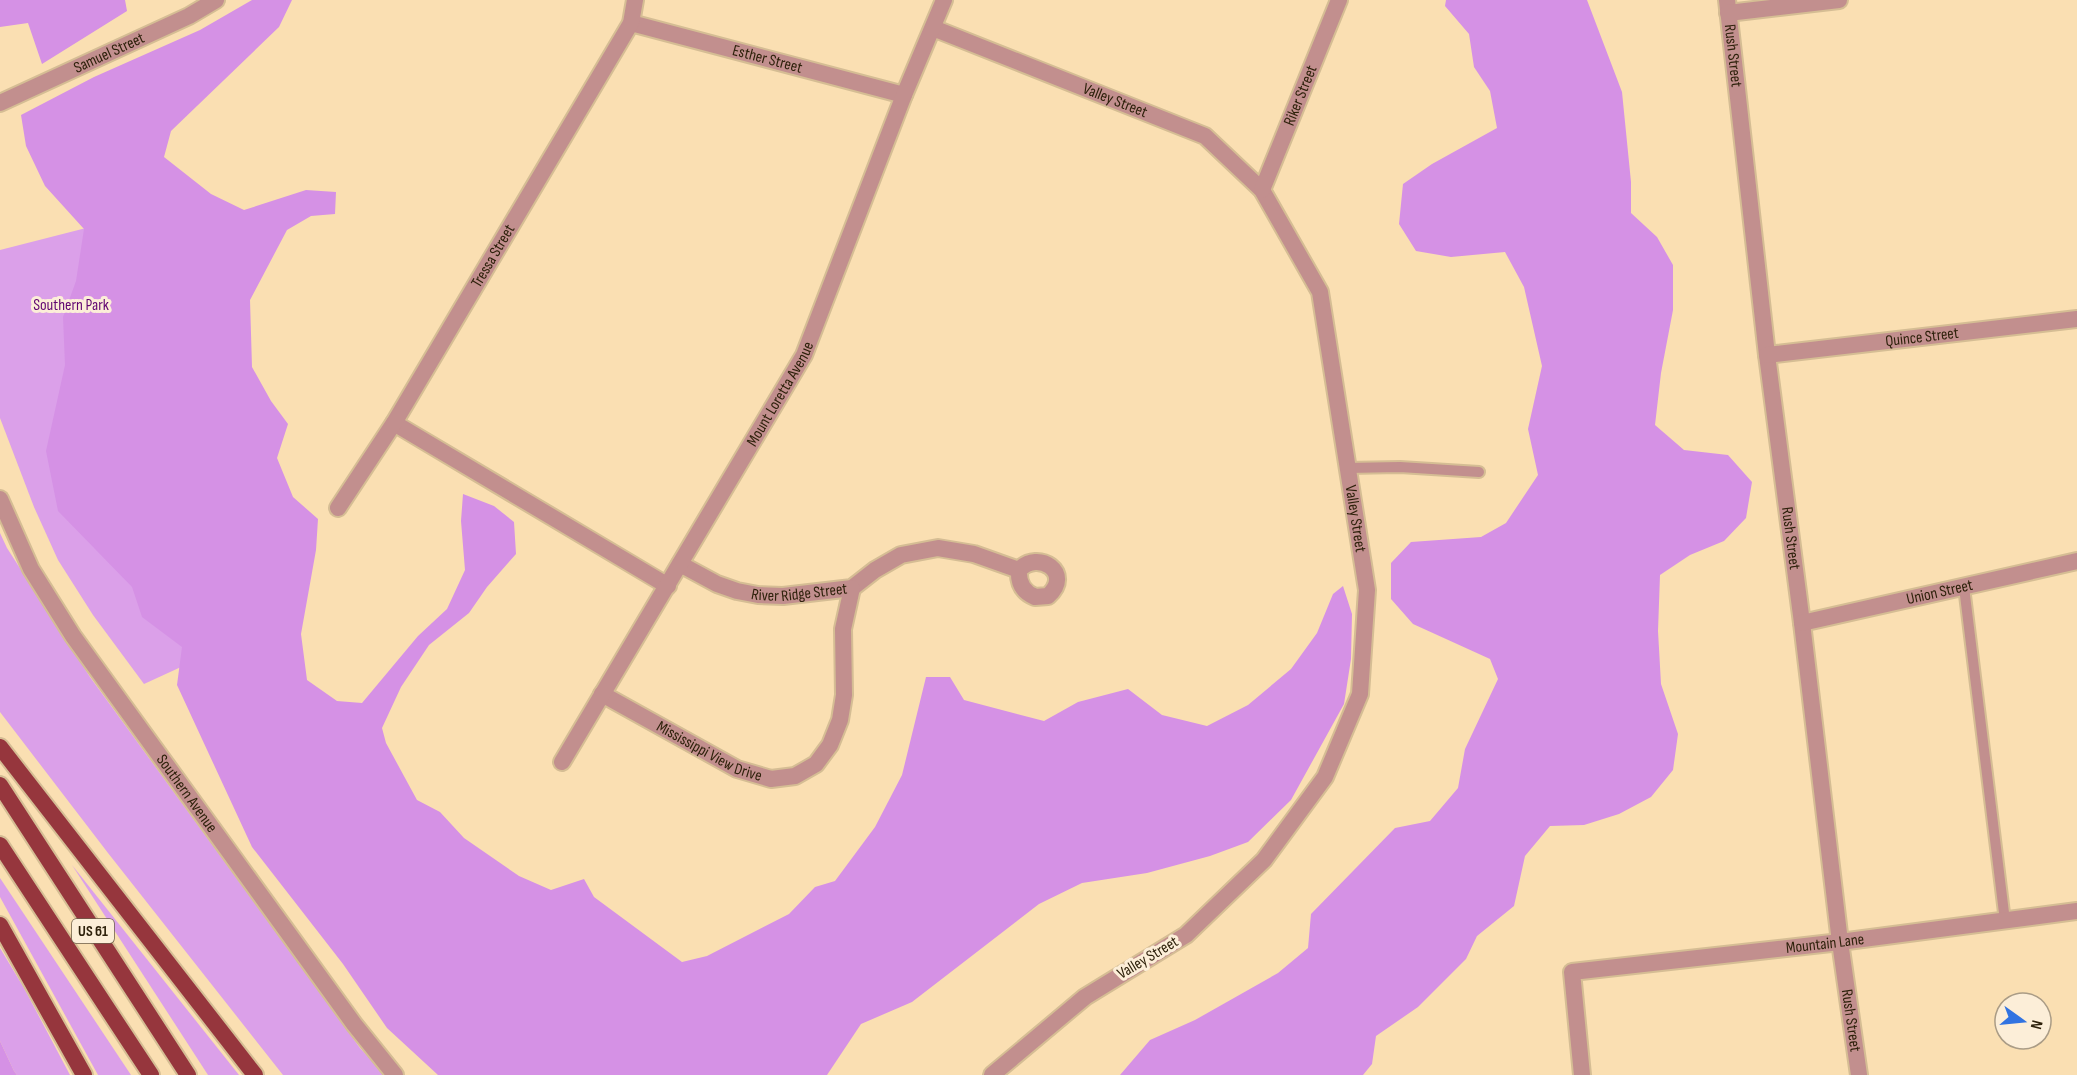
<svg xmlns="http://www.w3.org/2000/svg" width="2077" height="1075" font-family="'Sofia Sans Condensed',sans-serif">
<rect width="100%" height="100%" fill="#fadfb2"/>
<g fill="#dba0e9">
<polygon points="137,215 218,650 144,684 93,615 58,560 34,507 0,418 0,250"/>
<polygon points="0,533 7,548 90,677 360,1048 385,1075 283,1075 108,853 0,712"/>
<polygon points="72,865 239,1075 208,1075"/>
<polygon points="0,878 131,1075 98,1075 0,897"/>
<polygon points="0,948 24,988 70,1075 17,1075 14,1071 0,1041"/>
</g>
<g fill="#d591e5">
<polygon points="0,0 125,0 127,11 42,64 28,23 0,27"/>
<polygon points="252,0 292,0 279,27 171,131 164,157 211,194 244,210 306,190 336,192 335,214 311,216 287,230 250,300 252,367 271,401 288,424 277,458 293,497 318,519 316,550 301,634 307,680 337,701 362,703 418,636 447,609 465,570 461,521 463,494 494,506 514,522 516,554 487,587 469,613 429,645 401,687 382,728 386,743 417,800 440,812 464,838 519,876 551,890 584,879 594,897 682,962 707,956 789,914 815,887 835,881 875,827 902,775 926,677 950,677 964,700 1044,721 1078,702 1128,689 1162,715 1207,726 1248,705 1291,669 1317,633 1333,594 1343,586 1352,614 1351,659 1344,704 1291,800 1248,842 1210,856 1147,873 1082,883 1039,904 912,1002 861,1024 827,1075 438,1075 387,1028 343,964 252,847 177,685 182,647 142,617 132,587 58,511 46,451 65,365 63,317 76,281 84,229 45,186 26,146 21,115 94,77 200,30"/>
<polygon points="1446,0 1587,0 1622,92 1631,182 1631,213 1657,237 1673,265 1673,310 1661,373 1655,425 1684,450 1728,455 1752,482 1746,518 1724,541 1690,555 1660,575 1658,631 1661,684 1678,734 1673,770 1651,797 1619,814 1584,825 1550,826 1525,856 1514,906 1477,936 1466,959 1418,1007 1376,1036 1372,1064 1363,1075 1120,1075 1150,1040 1195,1020 1278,973 1308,948 1311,914 1395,828 1430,821 1458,788 1465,749 1498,679 1490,659 1413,624 1391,599 1391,563 1411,542 1481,537 1506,523 1538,475 1528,429 1542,366 1524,287 1505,252 1451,257 1416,251 1399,224 1403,184 1432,164 1497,128 1490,91 1474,67 1469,34 1445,6"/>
<polygon points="0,1041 14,1071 17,1075 0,1075"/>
</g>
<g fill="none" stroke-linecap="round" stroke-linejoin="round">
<g stroke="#d5bd94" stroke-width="14">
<g id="service">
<polyline points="1347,468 1400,467 1479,472"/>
<polyline points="1964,587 2005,921"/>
</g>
</g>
<g stroke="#d5bd94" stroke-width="20">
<g id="minor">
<path id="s1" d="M1727,0L1767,355L1802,623L1840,942L1859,1075"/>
<polyline points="1728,13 1839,0"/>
<path id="s2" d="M631,23L904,95"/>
<path id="s3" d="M933,28L1205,136L1262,190L1320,292L1367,590L1360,694L1325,777L1264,860L1186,935L1085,997L992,1075"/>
<path id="s4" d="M0,103L189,16L216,0"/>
<path id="s5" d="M1262,190L1339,0"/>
<path id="s6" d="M1767,355L2077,319"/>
<polyline points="394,423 668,586"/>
<path id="s7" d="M0,499L31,569L73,636L354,1024L395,1075"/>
<path id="s8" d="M338,508L394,423L631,23L635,0"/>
<path id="s9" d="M680,564L717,584L737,591L758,595L783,596L852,588L875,570L901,555L938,548L974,554L1019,570C1018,583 1023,592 1035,597L1048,596C1074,573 1038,549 1019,570"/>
<path id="s10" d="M1802,623L2077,561"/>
<path id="s11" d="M602,694L737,769L771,779L795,776L816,764L830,745L840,720L844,695L843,629L852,588"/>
<path id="s12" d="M562,762L804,355L904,95L944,0"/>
<path id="s13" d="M1582,1075L1572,972L1840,942L2077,911"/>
</g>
</g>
<g stroke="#d5bd94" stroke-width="20">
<g id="trunk">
<polyline points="0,747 255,1075"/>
<polyline points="0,785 188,1075"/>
<polyline points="0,845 151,1075"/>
<polyline points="0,925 84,1075"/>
</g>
</g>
<use href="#service" stroke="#c28f8e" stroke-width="10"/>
<use href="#minor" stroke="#c28f8e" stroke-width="16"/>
<use href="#trunk" stroke="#96363d" stroke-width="16"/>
</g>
<g text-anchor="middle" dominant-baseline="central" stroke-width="6" stroke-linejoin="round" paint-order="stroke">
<rect fill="#fceed8" stroke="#6c5e48" stroke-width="1.5" x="72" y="919" width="42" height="24" rx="4.5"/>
<g font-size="15" font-weight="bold" fill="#2e210b">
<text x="93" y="931">US 61</text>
</g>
<g font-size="16" fill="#2e210b" stroke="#fceed8">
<text stroke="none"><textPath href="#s4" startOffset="120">Samuel Street</textPath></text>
<text stroke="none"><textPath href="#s1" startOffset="56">Rush Street</textPath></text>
<text stroke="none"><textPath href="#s2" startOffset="141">Esther Street</textPath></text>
<text stroke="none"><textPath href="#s5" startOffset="102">Riker Street</textPath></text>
<text stroke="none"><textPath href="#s3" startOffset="196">Valley Street</textPath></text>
<text stroke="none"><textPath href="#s8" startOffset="296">Tressa Street</textPath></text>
<text stroke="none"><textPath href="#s6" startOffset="156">Quince Street</textPath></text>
<text stroke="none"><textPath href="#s12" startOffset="428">Mount Loretta Avenue</textPath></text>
<text stroke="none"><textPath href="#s3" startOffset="718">Valley Street</textPath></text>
<text stroke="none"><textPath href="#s1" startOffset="542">Rush Street</textPath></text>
<text stroke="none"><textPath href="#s9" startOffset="126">River Ridge Street</textPath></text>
<text stroke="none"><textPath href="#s10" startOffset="141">Union Street</textPath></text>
<text stroke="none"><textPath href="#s11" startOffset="122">Mississippi View Drive</textPath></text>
<text stroke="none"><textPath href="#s7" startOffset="350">Southern Avenue</textPath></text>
<text stroke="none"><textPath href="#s13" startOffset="358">Mountain Lane</textPath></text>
<text transform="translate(1148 958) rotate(-31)">Valley Street</text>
<text stroke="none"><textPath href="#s1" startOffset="1028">Rush Street</textPath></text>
</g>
<g font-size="16" fill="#610672" stroke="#fceed8">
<text x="71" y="305">Southern Park</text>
</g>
</g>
<g transform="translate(2023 1021) rotate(105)"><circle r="28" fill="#fceed8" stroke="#aa9c86" stroke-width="1.5"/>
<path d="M0-4.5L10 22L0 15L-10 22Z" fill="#3173e1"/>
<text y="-9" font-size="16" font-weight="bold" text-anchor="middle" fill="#2e210b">N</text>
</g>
</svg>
